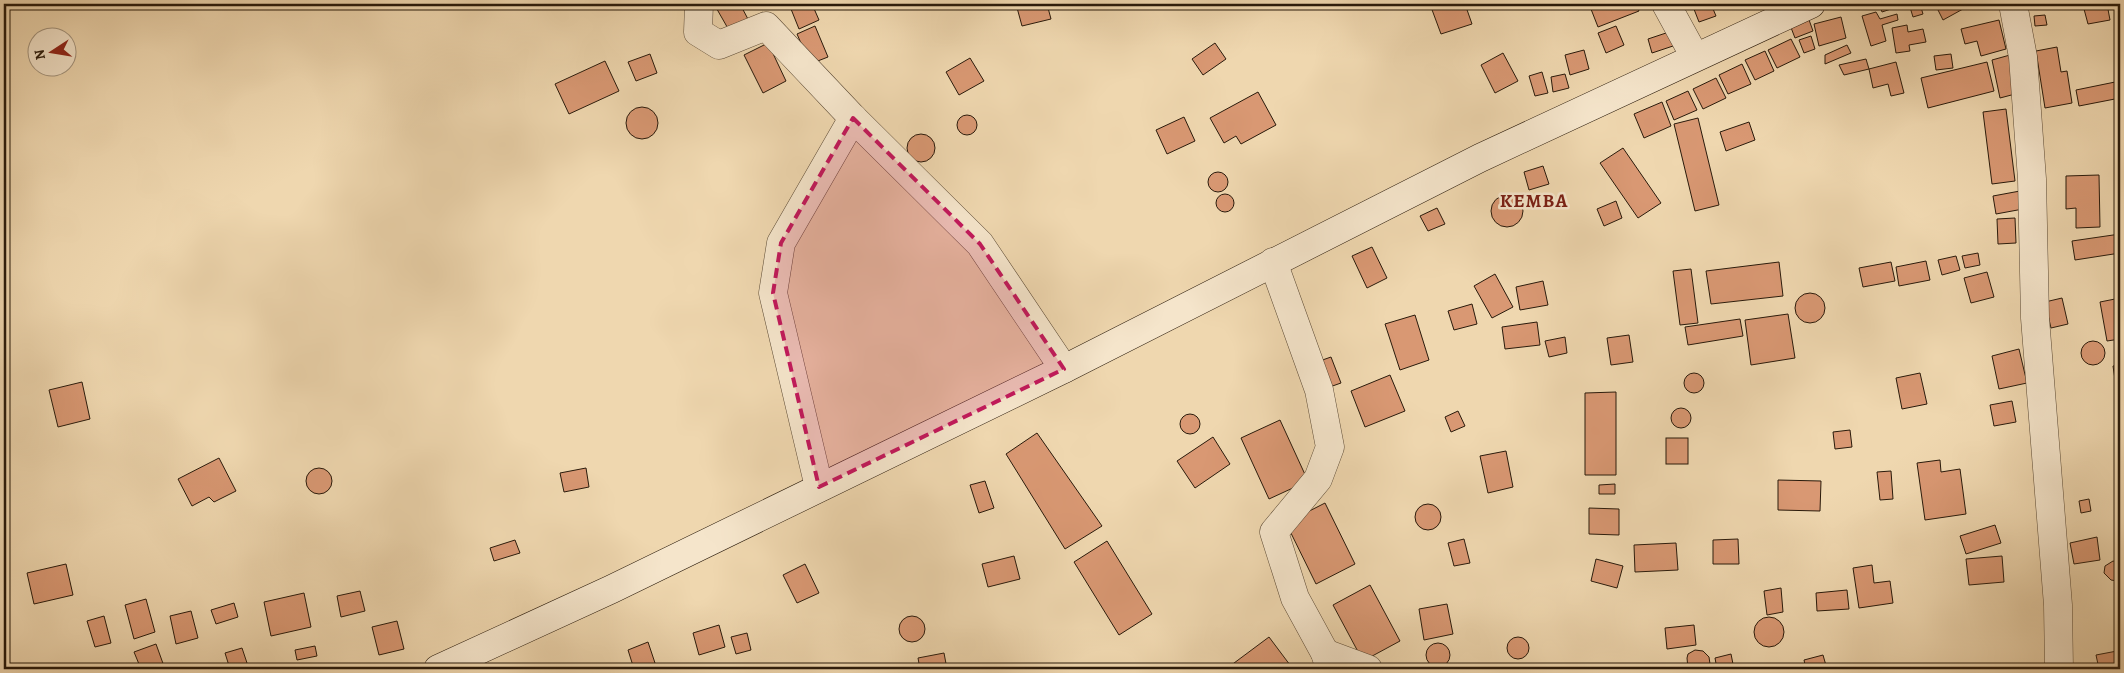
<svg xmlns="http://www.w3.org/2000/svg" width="2124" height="673" font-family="Alegreya,serif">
<rect width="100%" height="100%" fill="#efd7af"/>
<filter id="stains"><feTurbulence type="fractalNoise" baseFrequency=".004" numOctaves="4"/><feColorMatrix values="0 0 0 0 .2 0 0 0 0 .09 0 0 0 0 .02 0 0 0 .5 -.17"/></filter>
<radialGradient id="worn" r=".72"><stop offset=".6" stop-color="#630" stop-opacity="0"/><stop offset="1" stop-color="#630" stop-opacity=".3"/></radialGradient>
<g fill="#d99873" stroke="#291a0b">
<polygon points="714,4 740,4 749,21 730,32"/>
<polygon points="789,4 812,4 819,20 799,29"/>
<polygon points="1016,4 1047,4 1051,19 1022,26"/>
<polygon points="1441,4 1465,4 1472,24 1441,34 1431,7"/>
<polygon points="1589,4 1636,4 1639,11 1598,27"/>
<polygon points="1692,4 1711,4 1716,16 1699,22"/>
<polygon points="1879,4 1906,4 1882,12"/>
<polygon points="1909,4 1920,4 1923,14 1913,17"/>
<polygon points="1935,4 1960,4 1963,9 1943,20"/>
<polygon points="2107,4 2110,20 2088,24 2084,9"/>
<polygon points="1876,12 1880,19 1897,14 1898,20 1882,25 1886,41 1871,46 1862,16"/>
<polygon points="2045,15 2047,25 2035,26 2034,16"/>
<polygon points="1808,17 1813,31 1795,38 1790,25"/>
<polygon points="1841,17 1846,38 1819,46 1814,24"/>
<polygon points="1999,20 2006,49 1981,56 1977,41 1965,44 1961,29"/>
<polygon points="1907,25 1908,32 1923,29 1926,42 1909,45 1910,51 1896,53 1892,28"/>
<polygon points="815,26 828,57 810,64 797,34"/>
<polygon points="1616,26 1624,45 1606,53 1598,33"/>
<polygon points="1672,31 1676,45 1652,53 1648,39"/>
<polygon points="1811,36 1815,49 1804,53 1799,40"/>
<polygon points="1791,39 1800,57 1777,68 1768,50"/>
<polygon points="768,43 786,81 763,93 744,55"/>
<polygon points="1215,43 1226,59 1203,75 1192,59"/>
<polygon points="1847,45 1851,53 1825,64 1825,55"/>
<polygon points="2057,47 2061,72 2067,71 2072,103 2045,108 2036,51"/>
<polygon points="1584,50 1589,69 1570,75 1565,55"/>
<polygon points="1765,51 1774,71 1755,80 1745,60"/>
<polygon points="1503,53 1518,81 1495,93 1481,65"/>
<polygon points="650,54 657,73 636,81 628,62"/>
<polygon points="1951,54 1953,68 1936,70 1934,56"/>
<polygon points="2010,55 2019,93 2000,98 1992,60"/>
<polygon points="970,58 984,81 959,95 946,72"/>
<polygon points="1866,59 1869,69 1844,75 1839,65"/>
<polygon points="605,61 619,91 569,114 555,84"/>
<polygon points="1896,62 1904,93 1891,96 1888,84 1873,88 1869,69"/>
<polygon points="1987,62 1994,91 1928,108 1921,78"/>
<polygon points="1742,64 1751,84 1728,94 1719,75"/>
<polygon points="1542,72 1548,93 1535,96 1529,76"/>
<polygon points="1565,74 1569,88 1553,92 1551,77"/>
<polygon points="1716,78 1726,98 1703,109 1693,89"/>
<polygon points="2120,81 2120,98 2079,106 2076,90"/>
<polygon points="1688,91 1697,110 1674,120 1666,101"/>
<polygon points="1258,92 1276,125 1241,144 1236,136 1224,143 1210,118"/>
<polygon points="1662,102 1671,126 1644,138 1634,114"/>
<circle cx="642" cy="123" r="16"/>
<polygon points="2006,109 2015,181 1992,184 1983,112"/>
<circle cx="967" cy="125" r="10"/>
<polygon points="1184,117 1195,141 1167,154 1156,130"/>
<polygon points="1698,118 1719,205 1695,211 1674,124"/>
<polygon points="1749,122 1755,140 1726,151 1720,132"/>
<circle cx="921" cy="148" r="14"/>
<polygon points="1623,148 1661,203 1638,218 1600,163"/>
<polygon points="1543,166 1549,184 1529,190 1524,172"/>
<circle cx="1218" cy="182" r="10"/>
<polygon points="2099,175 2100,227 2076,228 2076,208 2066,209 2066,176"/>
<polygon points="2020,191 2023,209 1996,214 1993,196"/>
<circle cx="1225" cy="203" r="9"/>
<circle cx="1507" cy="211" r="16"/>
<polygon points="1616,201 1622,218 1604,226 1597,209"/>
<polygon points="1437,208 1445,224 1428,231 1420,216"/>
<polygon points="2015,218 2016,243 1998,244 1997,219"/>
<polygon points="2120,234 2120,253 2075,260 2072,241"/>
<polygon points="1372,247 1387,278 1367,288 1352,256"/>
<polygon points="1978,253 1980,265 1965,268 1962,256"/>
<polygon points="1956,256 1960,270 1942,275 1938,260"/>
<polygon points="1926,261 1930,280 1899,286 1896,267"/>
<polygon points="1779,262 1783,296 1711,304 1706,271"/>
<polygon points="1891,262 1895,281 1863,287 1859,268"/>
<polygon points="1691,269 1698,323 1680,325 1673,271"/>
<polygon points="1987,272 1994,297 1971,303 1964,278"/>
<polygon points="1495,274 1513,307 1492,318 1474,286"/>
<polygon points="1543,281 1548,305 1520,310 1516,287"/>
<circle cx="1810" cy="308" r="15"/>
<polygon points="2062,298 2068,324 2051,328 2045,302"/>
<polygon points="2120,298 2120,339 2107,341 2100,302"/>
<polygon points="1472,304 1477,324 1454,330 1448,311"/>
<polygon points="1788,314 1795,358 1751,365 1745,320"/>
<polygon points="1415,315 1429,360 1400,370 1385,324"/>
<polygon points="1740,319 1743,336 1688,345 1685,327"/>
<polygon points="1537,322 1540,345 1505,349 1502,327"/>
<polygon points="1629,335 1633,362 1611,365 1607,338"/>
<polygon points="1565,337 1567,353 1549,357 1545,341"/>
<circle cx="2093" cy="353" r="12"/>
<polygon points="2019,349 2027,383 1999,389 1992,356"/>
<polygon points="1331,357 1341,383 1324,389 1314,363"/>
<polygon points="2120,365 2120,385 2116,386 2113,366"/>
<polygon points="1920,373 1927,404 1902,409 1896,378"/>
<circle cx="1694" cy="383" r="10"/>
<polygon points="1390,375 1405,411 1365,427 1351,391"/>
<polygon points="82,382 90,419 58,427 49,390"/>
<polygon points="1616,392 1616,475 1585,475 1585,393"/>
<polygon points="2012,401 2016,422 1994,426 1990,405"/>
<circle cx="1681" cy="418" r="10"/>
<polygon points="1458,411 1465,426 1451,432 1445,417"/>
<circle cx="1190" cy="424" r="10"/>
<polygon points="1280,420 1308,481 1269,499 1241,438"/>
<polygon points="1850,430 1852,447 1835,449 1833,432"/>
<polygon points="1037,433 1102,526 1065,549 1006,454"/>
<polygon points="1213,437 1230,464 1195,488 1177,461"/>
<rect x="1666" y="438" width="22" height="26"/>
<polygon points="1506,451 1513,487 1488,493 1480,456"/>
<polygon points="219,458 236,491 214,502 209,497 192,506 178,479"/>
<polygon points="1940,460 1941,472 1960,469 1966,514 1925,520 1917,463"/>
<polygon points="586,468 589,487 564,492 560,473"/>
<circle cx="319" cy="481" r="13"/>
<polygon points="1891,471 1893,499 1880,500 1877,472"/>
<polygon points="1778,480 1821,481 1820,511 1778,510"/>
<polygon points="985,481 994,508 979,513 970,485"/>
<polygon points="1615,484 1615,494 1599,494 1599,485"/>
<polygon points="2089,499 2091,511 2081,513 2079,501"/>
<polygon points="1325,503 1355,564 1316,584 1286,523"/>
<circle cx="1428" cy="517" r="13"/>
<polygon points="1589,508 1619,509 1619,535 1589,534"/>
<polygon points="1995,525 2001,543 1966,554 1960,536"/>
<polygon points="2097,537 2100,560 2074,564 2070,543"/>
<polygon points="1464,539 1470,563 1454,566 1448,543"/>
<polygon points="1738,539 1739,564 1713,564 1713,540"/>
<polygon points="515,540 520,553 494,561 490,548"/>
<polygon points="1107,541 1152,614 1119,635 1074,562"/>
<polygon points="1676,543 1678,570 1635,572 1634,545"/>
<polygon points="1014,556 1020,579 988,587 982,564"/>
<polygon points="2002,556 2004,582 1969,585 1966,559"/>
<polygon points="1596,559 1623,566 1617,588 1591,581"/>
<polygon points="2113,561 2120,563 2120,579 2117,581 2111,580 2104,573 2105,566"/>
<polygon points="66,564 73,595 34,604 27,573"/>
<polygon points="805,564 819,593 797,603 783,575"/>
<polygon points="1872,565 1874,583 1890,581 1893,603 1859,608 1853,568"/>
<polygon points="1370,585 1400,641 1363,661 1333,605"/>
<polygon points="1781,588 1783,612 1767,615 1764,591"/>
<polygon points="1847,590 1849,609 1817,611 1816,593"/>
<polygon points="360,591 365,611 341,617 337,596"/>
<polygon points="304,593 311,627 271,636 264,602"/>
<polygon points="146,599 155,632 134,639 125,605"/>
<polygon points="234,603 238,617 216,624 211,610"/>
<polygon points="1447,604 1453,634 1424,640 1419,609"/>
<polygon points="191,611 198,638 176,644 170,616"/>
<circle cx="912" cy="629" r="13"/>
<polygon points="104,616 111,643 95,647 87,621"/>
<circle cx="1769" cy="632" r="15"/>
<polygon points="397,621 404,649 379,655 372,627"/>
<polygon points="719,625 725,647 699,655 693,633"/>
<polygon points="1694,625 1696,645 1667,649 1665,628"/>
<polygon points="747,633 751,650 736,654 731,637"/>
<polygon points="1269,637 1293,669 1226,669"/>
<circle cx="1518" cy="648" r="11"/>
<polygon points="648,642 657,669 634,669 628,650"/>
<circle cx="1438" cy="655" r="12"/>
<polygon points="156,644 165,669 141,669 134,652"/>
<polygon points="315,646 317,656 297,660 295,650"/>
<polygon points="242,648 249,669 230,669 225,653"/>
<polygon points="1695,650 1703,651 1709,657 1710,664 1707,669 1688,669 1687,658 1688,654"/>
<polygon points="2117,651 2120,669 2099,669 2096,655"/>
<polygon points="944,653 947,669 920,669 918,658"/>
<polygon points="1731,654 1734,669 1717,669 1715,658"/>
<polygon points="1823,655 1827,669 1806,669 1804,660"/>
</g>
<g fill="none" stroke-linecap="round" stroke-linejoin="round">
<g stroke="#5a4934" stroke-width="29">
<g id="minor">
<polyline points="699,4 698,32 719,45 766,26 853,118 980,244 1064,369"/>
<polyline points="1666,4 1695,57"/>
<polyline points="1273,262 1319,390 1330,447 1318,479 1274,532 1295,598 1325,653 1330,669"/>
<polyline points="819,487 773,293 781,243 853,118"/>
<polyline points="1325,653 1368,669"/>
</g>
</g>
<g stroke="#5a4934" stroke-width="29">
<polyline id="tertiary" points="2013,4 2023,57 2032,179 2035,318 2058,605 2059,669"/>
</g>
<g stroke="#291a0b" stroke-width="29">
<polyline id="secondary" points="438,669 612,589 1064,369 1480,158 1811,4"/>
</g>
<use href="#minor" stroke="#f5e5cb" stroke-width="28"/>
<use href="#tertiary" stroke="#f5e5cb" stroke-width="28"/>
<use href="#secondary" stroke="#f5e5cb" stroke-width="28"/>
</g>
<path fill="#c2185b" fill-opacity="0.2" stroke="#c2185b" stroke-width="4" stroke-dasharray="10 6" stroke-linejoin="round" d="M853,118L980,244L1064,369L819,487L773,293L781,243Z"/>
<g text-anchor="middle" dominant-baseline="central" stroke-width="5" stroke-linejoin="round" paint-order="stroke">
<g font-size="19" font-weight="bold" letter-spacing="1" fill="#7a1f14" stroke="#f5e5cb">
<text x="1534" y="201">KEMBA</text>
</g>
</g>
<rect width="2124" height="673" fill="none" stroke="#efd7af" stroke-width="20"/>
<rect x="5" y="5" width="2114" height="663" fill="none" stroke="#291a0b" stroke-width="2.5"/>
<rect x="10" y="10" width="2104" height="653" fill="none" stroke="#291a0b"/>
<g transform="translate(52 52) rotate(258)"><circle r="24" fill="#f5e5cb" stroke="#a3947e"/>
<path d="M0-4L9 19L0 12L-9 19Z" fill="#8f2418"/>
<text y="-8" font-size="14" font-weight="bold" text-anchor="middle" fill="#291a0b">N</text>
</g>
<rect width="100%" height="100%" filter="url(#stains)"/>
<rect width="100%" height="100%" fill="url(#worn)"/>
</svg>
